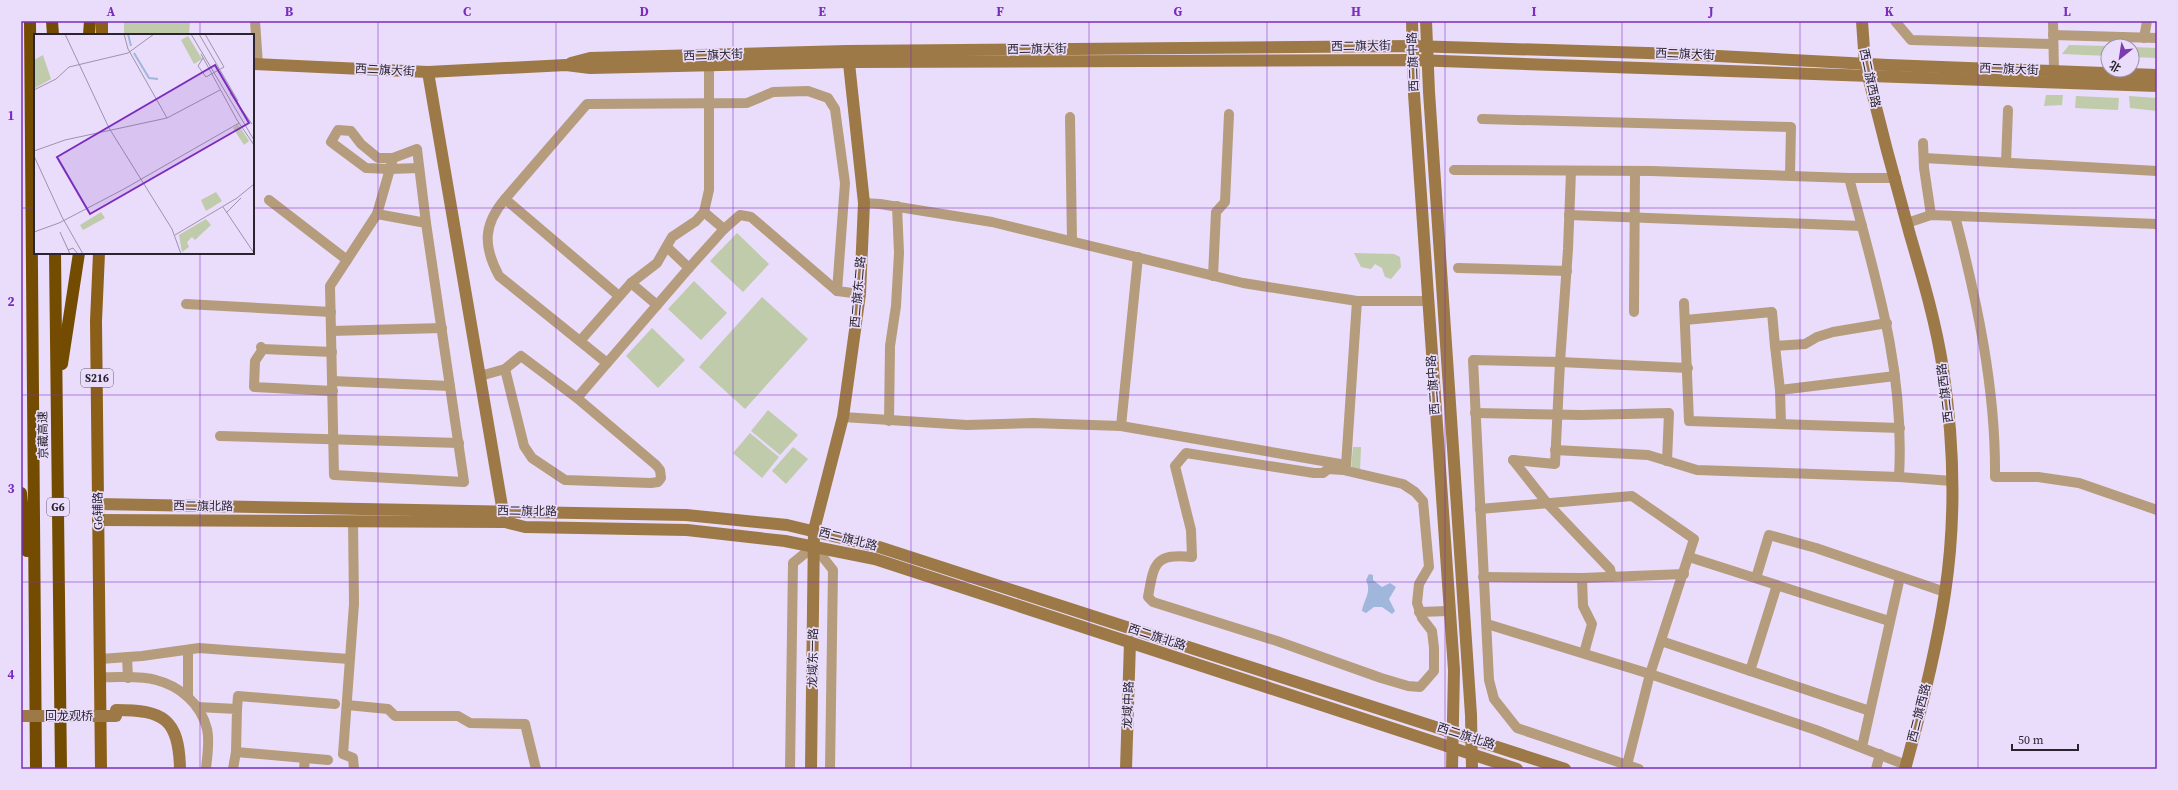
<svg xmlns="http://www.w3.org/2000/svg" width="2178" height="790" font-family="'Source Serif 4','Noto Sans SC',serif">
<rect width="100%" height="100%" fill="#eaddfb"/>
<g fill="#bfcbab">
<polygon points="124,21 190,21 189,35 124,35"/>
<polygon points="2069,45 2108,46 2108,56 2062,54"/>
<polygon points="2132,47 2157,48 2157,58 2132,57"/>
<polygon points="2046,95 2063,95 2062,105 2044,106"/>
<polygon points="2076,96 2119,98 2118,110 2075,108"/>
<polygon points="2129,96 2157,98 2157,111 2130,108"/>
<polygon points="737,233 769,264 743,292 710,261"/>
<polygon points="1354,253 1394,254 1400,257 1401,267 1391,279 1385,277 1382,268 1375,264 1371,269 1361,267"/>
<polygon points="694,281 727,313 701,340 668,309"/>
<polygon points="762,297 808,339 745,409 699,367"/>
<polygon points="652,328 685,360 658,388 626,356"/>
<polygon points="768,410 798,435 780,455 751,431"/>
<polygon points="750,433 779,457 762,478 733,453"/>
<polygon points="793,447 808,459 786,484 772,471"/>
<polygon points="1353,447 1361,447 1360,472 1351,470"/>
</g>
<path fill="#a0b6db" d="M1369,574L1373,575V580L1382,587L1390,583L1396,587L1389,599L1395,611L1392,614L1382,607H1374L1366,613L1362,611C1364,599 1372,592 1366,580Z"/>
<g fill="none" stroke-linecap="round" stroke-linejoin="round">
<g stroke="#b59c7c" stroke-width="10">
<polyline points="255,21 258,64"/>
<polyline points="1895,21 1911,40 2053,44"/>
<polyline points="2053,21 2054,70"/>
<polyline points="2053,35 2157,38"/>
<polyline points="2144,38 2147,21"/>
<polyline points="1070,117 1072,241"/>
<polyline points="1482,119 1791,127 1790,175"/>
<polyline points="1923,143 1924,168 1931,215"/>
<polyline points="393,158 417,149 426,223"/>
<polyline points="1924,158 2157,171"/>
<polyline points="2006,162 2008,110"/>
<polyline points="1454,170 1652,171 1849,178 1896,178"/>
<polyline points="1571,171 1568,249 1560,362 1473,360 1489,680 1494,699 1517,728 1639,769"/>
<path d="M1849,178C1876,280 1905,370 1899,477"/>
<polyline points="505,199 587,104 747,103 773,92 808,91 828,98 835,109 845,183 837,291"/>
<polyline points="269,200 347,260"/>
<polyline points="864,203 880,204 992,222 1243,283 1357,301 1428,301"/>
<polyline points="704,212 724,229"/>
<polygon points="377,214 426,223 464,482 334,475 330,286"/>
<polyline points="377,214 390,169 366,168 331,142 338,130 351,131 361,144 378,158 393,158 390,169 419,168"/>
<polyline points="1569,215 1862,226"/>
<path d="M1955,216C1977,301 1996,389 1995,477H2038L2079,483L2157,510"/>
<polyline points="1907,223 1931,215 2157,224"/>
<polyline points="667,247 689,268"/>
<polyline points="1458,268 1567,271"/>
<polyline points="1213,276 1216,212 1225,202 1229,114"/>
<polyline points="631,283 657,305"/>
<polyline points="1684,303 1689,421 1900,428"/>
<polyline points="186,304 331,312"/>
<polyline points="1634,312 1635,171"/>
<polyline points="1685,320 1772,312 1775,346 1805,344 1817,337 1833,332 1887,323"/>
<polyline points="331,331 442,328"/>
<polyline points="580,341 631,283 657,263 672,237 696,221 704,212 709,190 709,65"/>
<polyline points="1775,346 1780,390 1781,424"/>
<polyline points="261,347 263,349 332,352"/>
<polyline points="263,349 255,361 254,387 333,391"/>
<path d="M607,363L499,276C483,246 483,225 505,199L619,296"/>
<polyline points="480,376 505,369 521,356 577,398 656,465 660,470 661,478 658,482 651,483 565,480 532,458 524,446 505,369"/>
<polyline points="332,381 450,386"/>
<polyline points="1780,390 1895,376"/>
<polyline points="577,398 689,268 724,229 740,215 751,217 837,291 860,294"/>
<polyline points="1475,413 1582,415 1669,413 1667,461"/>
<polyline points="843,417 967,425 1033,423 1121,426 1346,465 1357,301"/>
<polyline points="889,421 890,346 896,306 899,253 897,206"/>
<polyline points="1121,426 1138,257"/>
<polyline points="220,436 459,443"/>
<polyline points="1555,450 1648,455 1697,470 1899,477 1952,481"/>
<path d="M1186,453L1314,473H1323L1328,469L1343,470L1403,484L1415,492L1423,501L1429,567L1419,584L1417,603L1422,618L1432,631L1434,648V671L1420,687L1408,686L1381,678L1277,641L1153,602L1148,597C1154,564 1154,553 1192,557L1191,530L1175,466Z"/>
<polyline points="1513,460 1555,464 1560,362 1688,368"/>
<polyline points="1513,460 1547,503 1610,569 1612,577"/>
<polyline points="1480,509 1632,496 1694,539 1650,674 1627,765"/>
<polyline points="353,521 354,604 343,754 353,758 354,769"/>
<polyline points="1689,557 1889,621"/>
<polyline points="1483,577 1582,578 1684,574"/>
<polyline points="1582,578 1583,606 1592,624 1584,653"/>
<polyline points="1756,578 1769,535 1816,548 1945,592"/>
<polyline points="1419,612 1449,611"/>
<polyline points="1487,624 1650,674 1816,730 1906,765"/>
<polyline points="1661,641 1870,711"/>
<polyline points="127,657 128,678"/>
<polyline points="100,659 142,656 199,648 349,659"/>
<polyline points="1750,671 1777,585"/>
<path d="M100,677C118,678 139,675 156,680C180,686 201,704 207,729C210,741 207,757 206,769"/>
<polyline points="188,697 188,650"/>
<polyline points="347,705 388,709 395,716 458,716 470,723 525,724 536,769"/>
<polyline points="197,707 237,709 236,752 233,769"/>
<polyline points="237,709 238,696 335,704"/>
<polyline points="1862,747 1900,577"/>
<polyline points="236,752 328,760"/>
<polyline points="304,769 305,758"/>
<polyline points="790,769 793,563 814,546 833,570 830,769"/>
<polyline points="1876,769 1880,754"/>
</g>
<g stroke="#9d7947" stroke-width="12">
<polyline points="1412,21 1414,94 1454,670 1452,769"/>
<polyline points="1426,21 1429,92 1471,715 1472,769"/>
<path d="M1862,21L1865,64C1879,121 1894,178 1910,235C1923,279 1936,323 1943,369C1954,442 1956,520 1945,593C1936,652 1921,711 1905,769"/>
<polyline points="571,63 590,58 847,51 1412,46 1680,54 1888,65 2157,75"/>
<polyline points="253,64 428,72 566,65 590,68 849,62 1413,60 2157,86"/>
<polyline points="428,72 504,518"/>
<polyline points="98,504 686,515 787,525 879,547 1565,769"/>
<polyline points="98,520 505,522 525,527 687,530 785,541 875,559 1517,769"/>
<path d="M116,710C164,710 179,719 180,769"/>
<polyline points="811,769 814,530 843,417 860,294 864,203 848,54"/>
<polyline points="1126,769 1130,642"/>
</g>
<g stroke="#8b5f17" stroke-width="12">
<polyline points="102,21 102,35"/>
<polyline points="99,253 96,321 101,769"/>
</g>
<g stroke="#744c01" stroke-width="12">
<polyline points="30,21 36,769"/>
<polyline points="52,21 53,35"/>
<polyline points="89,35 90,21"/>
<polyline points="55,253 61,769"/>
<polyline points="62,364 79,253"/>
<polyline points="21,493 27,551"/>
</g>
<polyline stroke="#9d7947" stroke-width="12" points="21,716 116,716"/>
</g>
<path fill="none" stroke="#7b2cbf" stroke-width="1" stroke-opacity="0.55" d="M200,21V35M378,21V769M556,21V769M733,21V769M911,21V769M1089,21V769M1267,21V769M1445,21V769M1622,21V769M1800,21V769M1978,21V769M21,208H35M253,208H2157M200,253V769M21,395H2157M21,582H2157"/>
<g text-anchor="middle" dominant-baseline="central" stroke-width="3.5" stroke-linejoin="round" paint-order="stroke">
<g fill="#eaddfb" stroke="#635c6c" stroke-width="1">
<rect x="81" y="369" width="32" height="18" rx="3"/>
<rect x="47" y="498" width="22" height="18" rx="3"/>
</g>
<g font-size="11" font-weight="bold" fill="#29242f">
<text x="97" y="378">S216</text>
<text x="58" y="507">G6</text>
</g>
<g font-size="12" fill="#29242f" stroke="#eaddfb">
<text transform="translate(1361 46) rotate(-1)">西二旗大街</text>
<text transform="translate(1037 49) rotate(-1)">西二旗大街</text>
<text transform="translate(1685 54) rotate(2)">西二旗大街</text>
<text transform="translate(713 55) rotate(-2)">西二旗大街</text>
<text transform="translate(1413 62) rotate(-92)">西二旗中路</text>
<text transform="translate(2009 69) rotate(2)">西二旗大街</text>
<text transform="translate(385 70) rotate(3)">西二旗大街</text>
<text transform="translate(1870 78) rotate(78)">西二旗西路</text>
<text transform="translate(858 292) rotate(-85)">西二旗东二路</text>
<text transform="translate(1433 385) rotate(-94)">西二旗中路</text>
<text transform="translate(1945 393) rotate(-97)">西二旗西路</text>
<text transform="translate(43 435) rotate(-91)">京藏高速</text>
<text transform="translate(203 506) rotate(1)">西二旗北路</text>
<text transform="translate(98 511) rotate(-91)">G6辅路</text>
<text transform="translate(527 511) rotate(1)">西二旗北路</text>
<text transform="translate(848 539) rotate(14)">西二旗北路</text>
<text transform="translate(1157 637) rotate(18)">西二旗北路</text>
<text transform="translate(813 658) rotate(-89)">龙域东一路</text>
<text transform="translate(1128 705) rotate(-88)">龙域中路</text>
<text transform="translate(1919 713) rotate(-76)">西二旗西路</text>
<text x="69" y="716">回龙观桥</text>
<text transform="translate(1466 736) rotate(18)">西二旗北路</text>
</g>
</g>
<g transform="translate(34 34)">
<rect width="220" height="220" fill="#eaddfb"/>
<path d="M154,2L168,25L160,30L147,6ZM9,21L17,45L1,54L0,26ZM204,90L215,107L210,111L199,94ZM182,158L188,167L172,177L167,166ZM67,178L71,184L49,196L46,191ZM172,185L177,191L161,206L158,203L153,208L155,213L148,218L145,201Z" fill="#bfcbab"/>
<path fill="none" stroke="#a0b6db" stroke-width="2" d="M94,0L97,12M100,19L115,44L124,45"/>
<path fill="none" stroke="#9d93a9" stroke-width="1" d="M31,0L75,94L138,195L147,220M90,0L94,15L133,84M157,0L220,106M165,0L204,67M167,20L203,86L220,111M169,24L164,32L172,43L190,33L171,0M0,56L22,45L35,33L94,19L120,0M196,59L218,90M0,117L31,106L133,84L186,56M0,122L28,183L49,220M189,173L220,219M192,179L207,164M0,198L25,189L90,155L205,89M26,198L36,220M141,201L203,164L220,150M34,216L39,214L44,220"/>
<path fill="#7b2cbf" fill-opacity="0.15" stroke="#7b2cbf" stroke-width="2" d="M181,31L215,89L56,180L23,123Z"/>
<rect width="220" height="220" fill="none" stroke="#29242f" stroke-width="2"/>
</g>
<rect width="2178" height="790" fill="none" stroke="#eaddfb" stroke-width="44"/>
<g transform="translate(2120 58) rotate(210)"><circle r="19" fill="#eaddfb" stroke="#9d93a9"/>
<path d="M0-3L7 15L0 10L-7 15Z" fill="#7b3aaf"/>
<text y="-6" font-size="11" font-weight="bold" text-anchor="middle" fill="#29242f">北</text>
</g>
<path d="M2012 744v6h66v-6" fill="none" stroke="#29242f" stroke-width="2"/>
<text x="2018" y="744" font-size="12" fill="#29242f" stroke="#eaddfb" stroke-width="3" paint-order="stroke">50 m</text>
<rect x="22" y="22" width="2134" height="746" fill="none" stroke="#7b2cbf" stroke-width="1.5"/>
<g font-size="13" text-anchor="middle" font-weight="bold" fill="#7b2cbf">
<text x="111" y="16">A</text>
<text x="289" y="16">B</text>
<text x="467" y="16">C</text>
<text x="644" y="16">D</text>
<text x="822" y="16">E</text>
<text x="1000" y="16">F</text>
<text x="1178" y="16">G</text>
<text x="1356" y="16">H</text>
<text x="1534" y="16">I</text>
<text x="1711" y="16">J</text>
<text x="1889" y="16">K</text>
<text x="2067" y="16">L</text>
<text x="11" y="120">1</text>
<text x="11" y="306">2</text>
<text x="11" y="493">3</text>
<text x="11" y="679">4</text>
</g>
</svg>
